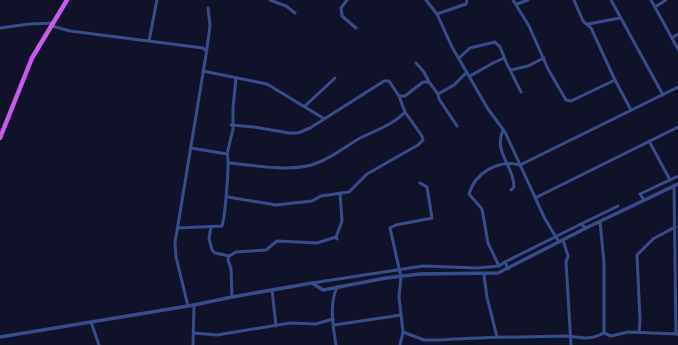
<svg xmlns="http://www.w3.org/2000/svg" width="678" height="345" font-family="Jost,sans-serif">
<rect width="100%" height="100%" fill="#10122a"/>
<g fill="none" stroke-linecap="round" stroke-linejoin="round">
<g stroke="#394c8a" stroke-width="3">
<polyline points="270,0 286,6 295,13"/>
<polyline points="347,0 341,8 342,16 356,28"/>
<polyline points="426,0 437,14 452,47 488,109 505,132 545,219 559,242"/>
<polyline points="513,0 529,26 548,69 566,100 571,101 615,80 631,110"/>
<polyline points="574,0 583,21 591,28 615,80"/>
<polyline points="611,0 663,95"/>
<polyline points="651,0 678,49"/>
<polyline points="517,4 528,0"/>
<polyline points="655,7 666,0"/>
<polyline points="437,14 466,4 467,0"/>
<polyline points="588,24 620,18"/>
<polyline points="52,26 70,31 203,48 206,51"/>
<polyline points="0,28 29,24 53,23"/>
<polyline points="672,38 678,34"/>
<polyline points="149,41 157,0"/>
<polyline points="459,58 470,48 495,42 500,47 505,59"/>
<polyline points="416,63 424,72 429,82 438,94 439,99 457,126"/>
<polyline points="511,70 528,66 544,58"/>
<polyline points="203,71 267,84 323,118"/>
<polyline points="470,76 493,63 504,58 521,92"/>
<polyline points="438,94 454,85 467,72"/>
<polyline points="399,96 405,96 423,82 429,82"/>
<polyline points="305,106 335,78"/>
<polyline points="231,125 254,127 289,133 298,133 310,128 384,81 389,81 399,96 405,112"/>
<path d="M503,130C493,153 514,165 514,187L511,190"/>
<polyline points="649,141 670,180"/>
<polyline points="227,154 233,129 233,108 236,78"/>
<polyline points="674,185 676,334"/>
<path d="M228,197L276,205L312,201L321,196L349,192L367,174L418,145L423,140L422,136L405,112C394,124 377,130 362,137C347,145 334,157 317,163C293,173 255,165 229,163"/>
<polyline points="535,198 678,127"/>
<polyline points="644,200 640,194 678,176"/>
<polyline points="600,222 604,262 604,333"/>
<polyline points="581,224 618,206"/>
<polyline points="211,227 209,238 212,250 215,253 229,256"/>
<path d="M178,228L222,226C225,217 230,161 227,154L191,148"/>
<polyline points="337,239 336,237 342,221 340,193"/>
<polyline points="563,240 568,256 566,262 571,345"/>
<path d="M505,262L499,266L488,243L482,209L469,194C475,173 498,159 520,165L678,87"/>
<polyline points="508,269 505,262 581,224 586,228"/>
<polyline points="484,275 487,297 497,337"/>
<polyline points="312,283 423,266 477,268 499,266"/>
<polyline points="272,290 276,326"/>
<polyline points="232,297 231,269 228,260 229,256 236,252 266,250 277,241 317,243 336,237"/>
<polyline points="188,306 176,257 175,243 206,55 210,26 208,8"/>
<polyline points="91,322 99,345"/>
<polyline points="334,325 401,315"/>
<path d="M403,332L424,340H441C481,337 522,337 562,336C579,336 586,342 604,333L611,336L628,332L678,334"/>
<polyline points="639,332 640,320 637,255 653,239 675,227"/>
<polyline points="194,333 217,335 290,323 316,324 333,319"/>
<polyline points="193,345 194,305"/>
<path d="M336,345C333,326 329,305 337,287"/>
<polyline points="400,345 403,332 399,297 401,277 390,228 396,225 432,218 427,187 420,183"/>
</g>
<polyline stroke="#394c8a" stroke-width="3.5" points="0,337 194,305 232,297 312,283 323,290 386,278 420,274 498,273 586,228 678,184"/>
<polyline stroke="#cc59ea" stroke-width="4.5" points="0,138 32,58 67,0"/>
</g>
</svg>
